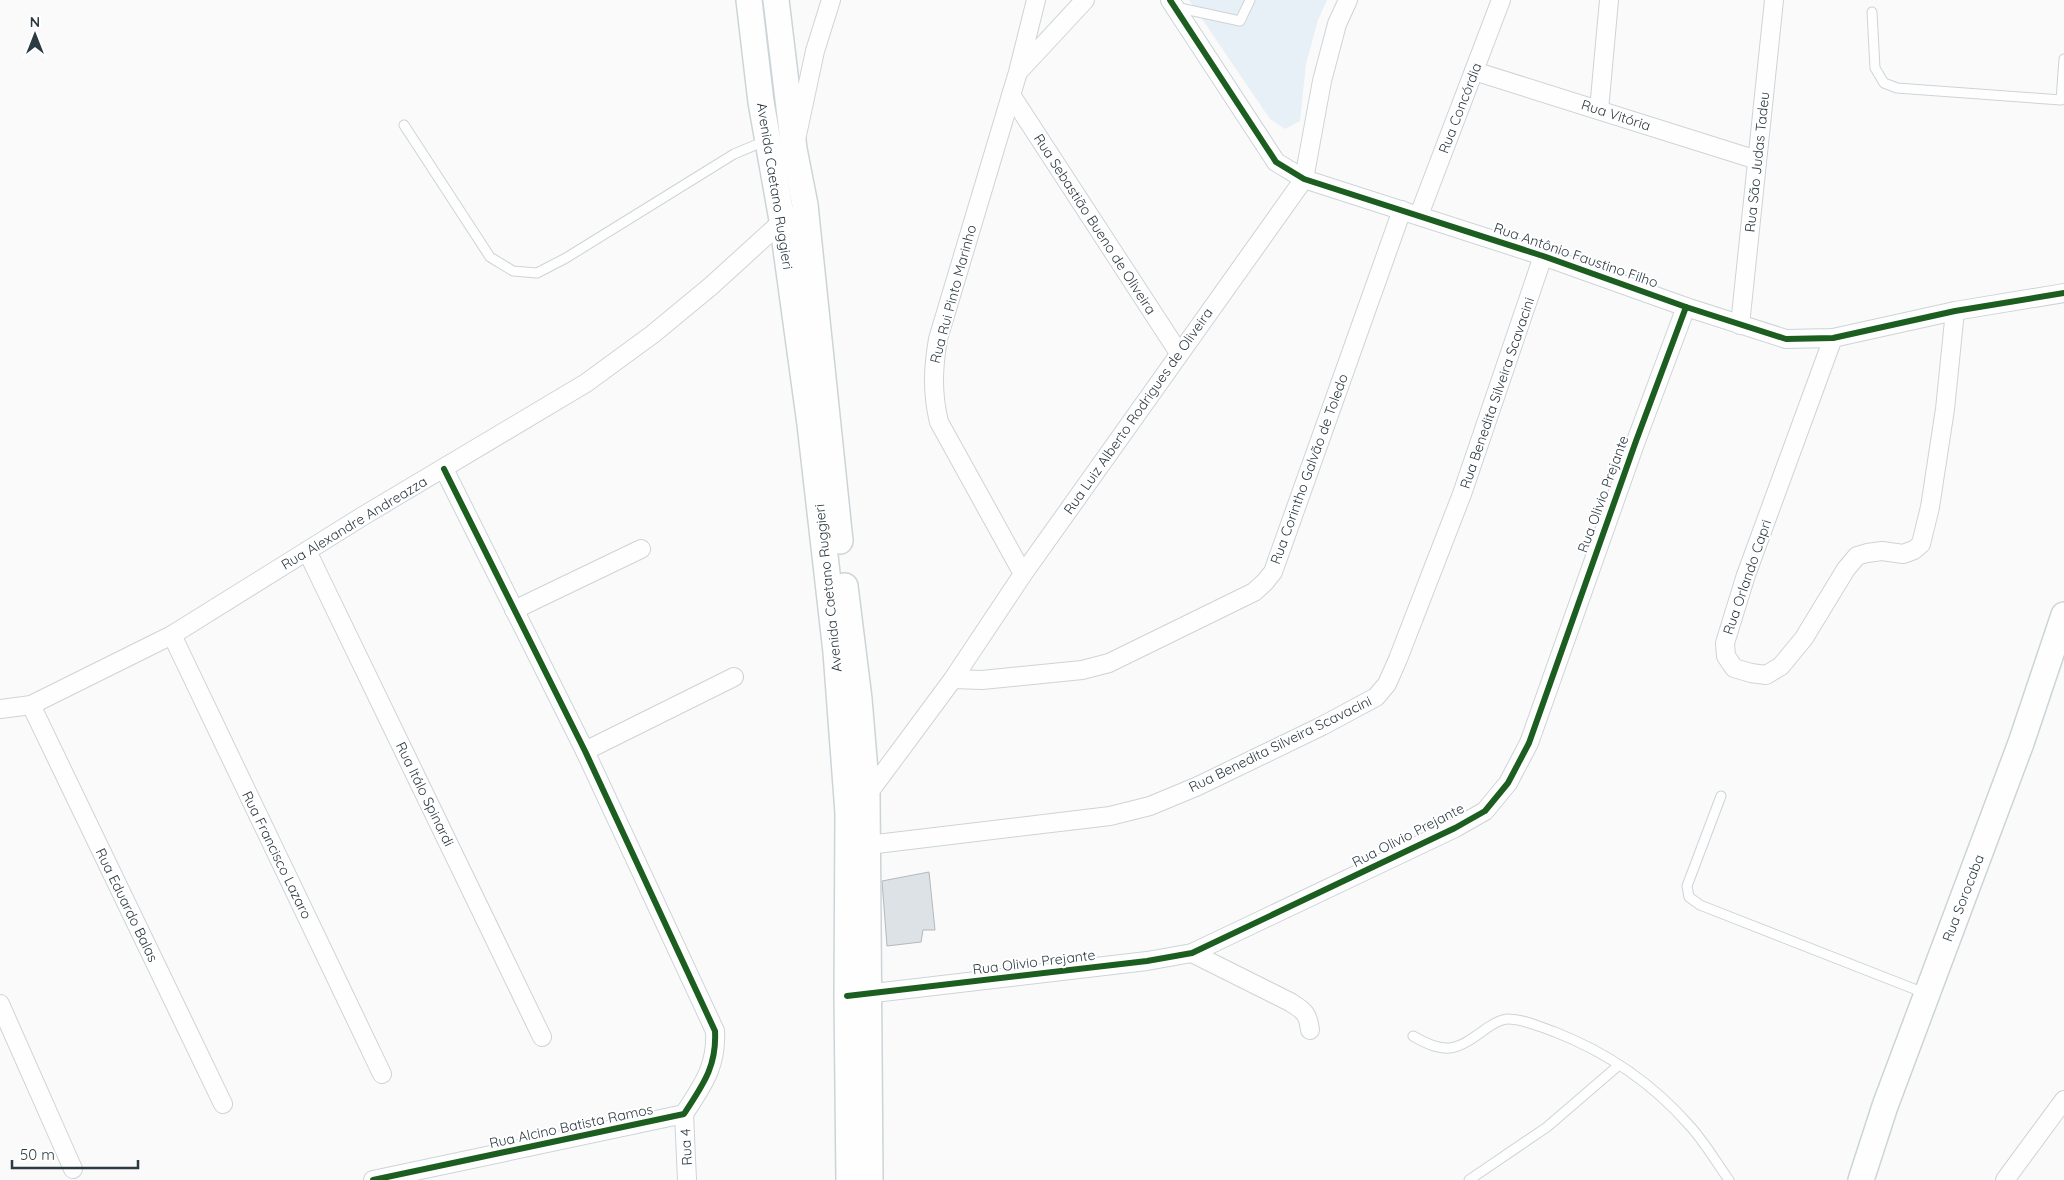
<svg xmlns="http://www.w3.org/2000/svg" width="2064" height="1180" font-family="Quicksand,sans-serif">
<rect width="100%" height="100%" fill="#fafafa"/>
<polygon fill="#e7f0f6" points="1189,0 1327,0 1318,20 1306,64 1300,121 1285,129 1270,119"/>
<polygon fill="#dce2e6" stroke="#b2b9bc" points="929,872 935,930 923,930 921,942 887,946 882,881"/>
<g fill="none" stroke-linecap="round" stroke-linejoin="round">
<g stroke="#cdd4d7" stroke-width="11">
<g id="lane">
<polyline points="1175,7 1240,21 1250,0"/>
<polyline points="1872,12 1875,68 1884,83 1897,88 2061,100 2064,59"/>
<polyline points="404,125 490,257 513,271 537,273 566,258 734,154 765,141"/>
<polyline points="1721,796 1687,886 1689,897 1700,905 1927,994"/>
<path d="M1413,1036C1447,1056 1457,1050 1487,1028C1493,1024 1501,1019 1508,1019C1524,1019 1540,1027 1555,1032C1606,1052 1653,1084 1689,1125C1704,1141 1716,1162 1729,1180"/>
<polyline points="1469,1180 1547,1127 1619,1065"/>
</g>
</g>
<g stroke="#cdd4d7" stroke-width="20">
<g id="street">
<polyline points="1170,0 1276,162 1304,179 1543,256 1686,307 1786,339 1833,338 1955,311 2064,293"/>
<polyline points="1019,71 1085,0"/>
<polyline points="1474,71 1757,160"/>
<polyline points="1011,95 1179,353"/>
<polyline points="1599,110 1609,0"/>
<polyline points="797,135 815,51 831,0"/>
<polyline points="1419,215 1501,0"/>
<polyline points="1740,325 1774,0"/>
<polyline points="1833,338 1746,575 1725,643 1726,656 1734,668 1751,673 1766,675 1781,666 1804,638 1846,569 1857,556 1867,553 1882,551 1903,554 1914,550 1921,544 1930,507 1945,409 1955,311"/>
<polyline points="307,551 542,1037"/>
<path d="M1023,574L939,422C932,393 933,368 938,339L1018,72L1036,0"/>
<polyline points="514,610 641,549"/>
<polyline points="172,635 382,1074"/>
<polyline points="953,679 982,680 1082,670 1109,663 1254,592 1265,582 1273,572 1402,210"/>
<polyline points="31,705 223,1104"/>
<polyline points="0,709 31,705 172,635 363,516 586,383 653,334 711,286 789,215"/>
<polyline points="585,751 734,677"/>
<polyline points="867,795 953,679 1023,574 1304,179 1322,81 1337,24 1348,0"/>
<polyline points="868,845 1110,816 1150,806 1198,786 1322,726 1376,697 1387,684 1398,659 1462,494 1543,256"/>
<path d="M1192,953L1290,1002C1304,1011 1308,1013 1310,1030"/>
<polyline points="857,995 1147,961 1192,953 1455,828 1485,811 1508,783 1529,743 1636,441 1686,307"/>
<polyline points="0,1004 73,1169"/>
<polyline points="684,1114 687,1180"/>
<path d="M373,1180L684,1114C702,1086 717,1067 715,1031L585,751L444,469"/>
<polyline points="2005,1180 2064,1100"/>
</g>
</g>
<g stroke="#cdd4d7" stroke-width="28">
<g id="secondary">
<polyline points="749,0 761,102 782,220 810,424 836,652 848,813 847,996 849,1180"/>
<polyline points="776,0 794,149 805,205 840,541"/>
<polyline points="845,586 859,699 867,795 870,1180"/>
<polyline points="1861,1180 1885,1106 2021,743 2064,615"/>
</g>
</g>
<use href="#lane" stroke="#fefefe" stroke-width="9"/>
<use href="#street" stroke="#fefefe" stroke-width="18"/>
<use href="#secondary" stroke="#fefefe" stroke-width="25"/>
<g stroke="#fff" stroke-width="9">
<g id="cycleway">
<polyline points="1170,0 1276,162 1304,179 1543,256 1686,307 1786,339 1833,338 1955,311 2064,293"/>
<polyline points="847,996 1147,961 1192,953 1455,828 1485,811 1508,783 1529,743 1636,441 1686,307"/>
<path d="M373,1180L684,1114C702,1086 717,1067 715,1031L585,751L444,469"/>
</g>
</g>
<use href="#cycleway" stroke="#1b5e20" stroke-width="6"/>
</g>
<g text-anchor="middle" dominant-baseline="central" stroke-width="4" stroke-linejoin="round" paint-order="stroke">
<g font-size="14" fill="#2c3a42" stroke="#fff">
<text transform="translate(1460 108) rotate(-69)">Rua Concórdia</text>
<text transform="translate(1616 115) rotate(18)">Rua Vitória</text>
<text transform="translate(1757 162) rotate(-84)">Rua São Judas Tadeu</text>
<text transform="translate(775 186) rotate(81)">Avenida Caetano Ruggieri</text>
<text transform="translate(1095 224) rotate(57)">Rua Sebastião Bueno de Oliveira</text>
<text transform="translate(1576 255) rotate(19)">Rua Antônio Faustino Filho</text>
<text transform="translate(953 294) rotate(-75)">Rua Rui Pinto Marinho</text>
<text transform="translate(1497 393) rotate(-71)">Rua Benedita Silveira Scavacini</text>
<text transform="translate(1138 411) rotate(-55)">Rua Luiz Alberto Rodrigues de Oliveira</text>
<text transform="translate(1309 469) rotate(-70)">Rua Corintho Galvão de Toledo</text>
<text transform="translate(1603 494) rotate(-70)">Rua Olivio Prejante</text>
<text transform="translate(354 523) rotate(-31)">Rua Alexandre Andreazza</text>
<text transform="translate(1747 577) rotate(-71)">Rua Orlando Capri</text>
<text transform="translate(828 588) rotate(-96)">Avenida Caetano Ruggieri</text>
<text transform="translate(1280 744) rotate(-26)">Rua Benedita Silveira Scavacini</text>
<text transform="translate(425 794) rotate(64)">Rua Itálo Spinardi</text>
<text transform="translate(1408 835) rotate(-27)">Rua Olivio Prejante</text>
<text transform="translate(277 855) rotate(64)">Rua Francisco Lazaro</text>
<text transform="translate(1963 898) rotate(-69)">Rua Sorocaba</text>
<text transform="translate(127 905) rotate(64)">Rua Eduardo Balas</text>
<text transform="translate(1034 962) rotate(-7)">Rua Olivio Prejante</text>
<text transform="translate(571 1126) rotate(-12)">Rua Alcino Batista Ramos</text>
<text transform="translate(686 1147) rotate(-93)">Rua 4</text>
</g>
</g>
<g transform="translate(35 35)" stroke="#ffffff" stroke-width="4" paint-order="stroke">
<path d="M0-4L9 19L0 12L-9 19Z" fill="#2c3a42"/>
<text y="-8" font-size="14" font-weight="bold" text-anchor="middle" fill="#2c3a42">N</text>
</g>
<path d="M12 1160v8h126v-8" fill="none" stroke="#2c3a42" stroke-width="2.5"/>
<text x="20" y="1160" font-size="15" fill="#2c3a42" stroke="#ffffff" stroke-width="4" paint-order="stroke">50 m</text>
</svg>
